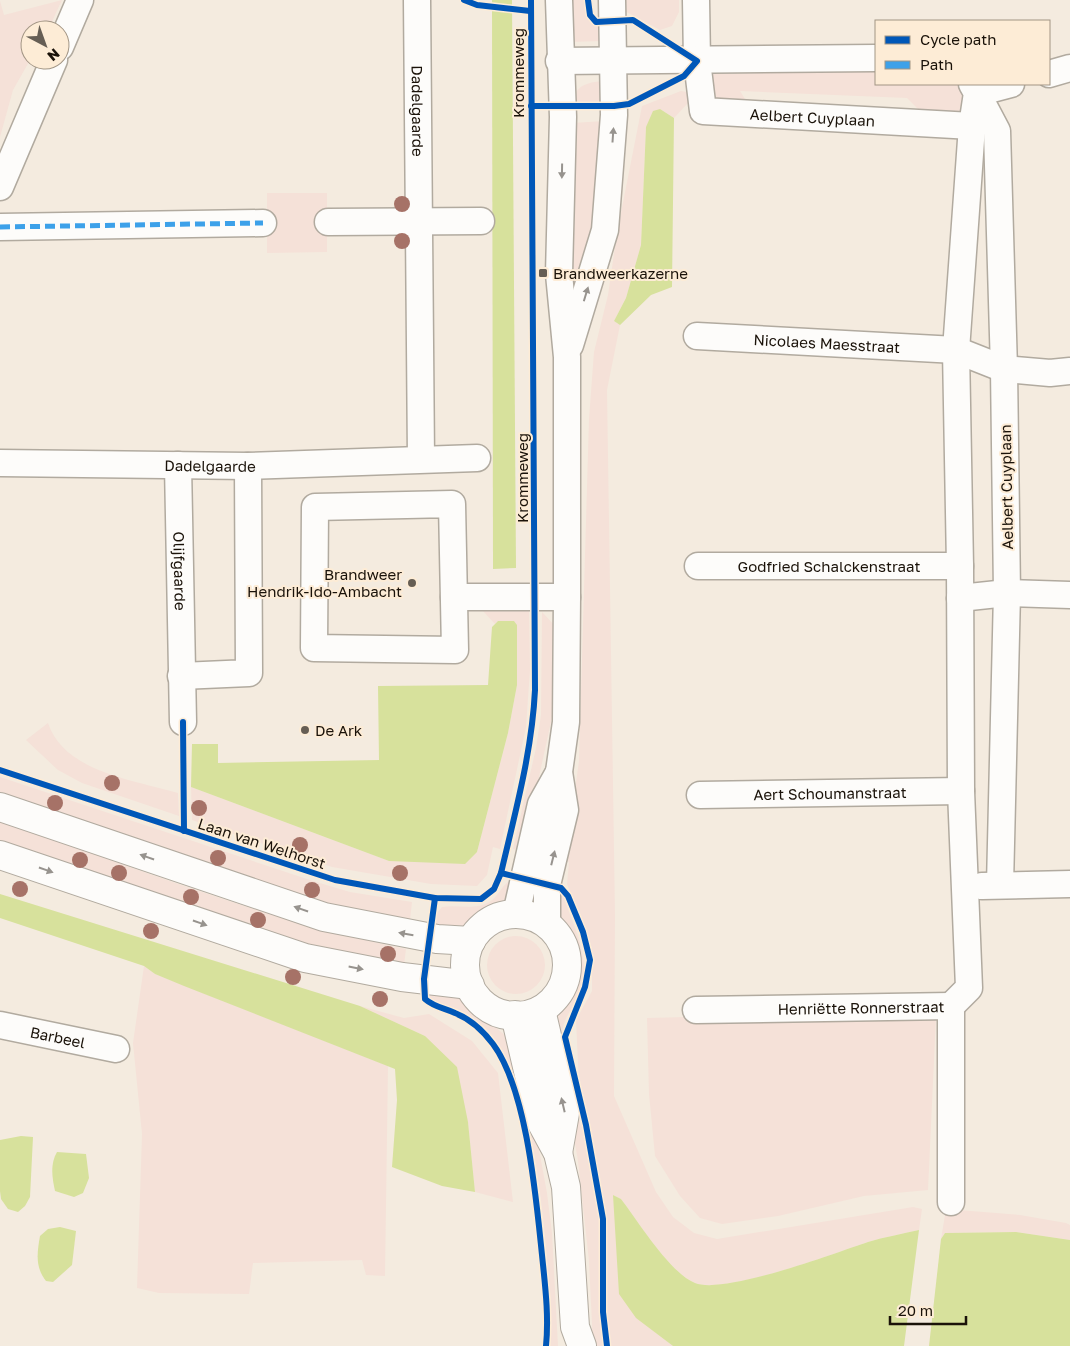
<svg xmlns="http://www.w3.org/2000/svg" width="1070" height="1346" font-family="'Golos Text',sans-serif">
<rect width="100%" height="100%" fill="#f4ebdf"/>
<g fill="#f5e1d8">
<polygon points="62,0 48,30 30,30 30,60 13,90 0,137 0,1 4,15"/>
<path d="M567,0H586C588,11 588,23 601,25L602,41L569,42Z"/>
<polygon points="622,0 679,0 679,12 672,26 660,30 623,10"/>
<polygon points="876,71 876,84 958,84 963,94 961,117 924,115 907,98 740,91 750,107 715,102 711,91 713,74"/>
<path d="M602,81L603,108L572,110C572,89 581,83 602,81Z"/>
<path d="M681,91L692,93L688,103L674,118L660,109L646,127L641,245L626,298L614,321L620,325L607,390L615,916L614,1096L656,1192L673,1217L694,1233L717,1239L913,1207L922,1209L919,1230C902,1234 884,1237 868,1242C835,1253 725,1295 695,1283C670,1273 638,1221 621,1199L613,1195L637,1318L673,1346H593L589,1261L578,1161L554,1020L574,985L577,966L572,942L558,918L559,892L563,896C574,926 592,961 580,992C574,1007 562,1019 562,1035C562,1064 573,1097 581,1126L576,1020L592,991V948L567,884L569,862L565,860L579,761L589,419L594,352L608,295L617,233L642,106Z"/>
<polygon points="605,121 605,183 582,277 574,287 572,274 572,123"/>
<polygon points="267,193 327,193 327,252 267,253"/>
<polygon points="481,609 529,609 530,670 526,727 500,849 493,847 487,875 477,886 431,884 332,867 192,820 191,787 389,861 477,852 508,733 517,685 498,621 495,624"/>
<polygon points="542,612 555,626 556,684 552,717 523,851 513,849 536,748 541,715"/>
<path d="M48,723C64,772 134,780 178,793L179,816L82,783L58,770L26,740Z"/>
<polygon points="0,777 313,881 350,892 412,902 409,929 395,927 0,795"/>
<path d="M0,821C134,867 267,921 406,949L404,965L286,942L0,843Z"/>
<path d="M512,880L511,892L500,904L469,924L457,929L435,931L437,913L442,907C458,904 474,911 489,902C499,897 502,883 512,880Z"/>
<circle cx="516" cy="965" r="29"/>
<polygon points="144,966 155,974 388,1066 385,1276 366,1275 362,1260 253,1263 249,1294 159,1293 137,1288 142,1134 133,1043"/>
<path d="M430,983L463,997L466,1002L507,1037L533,1117L547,1193L552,1233L558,1346H550C553,1321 550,1296 548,1270C543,1211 532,1087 495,1040C484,1026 469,1016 453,1008C445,1005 435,1005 429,999Z"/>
<polygon points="360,1006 404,1018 429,1014 472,1041 498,1073 513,1202 475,1192 468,1122 425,1036"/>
<polygon points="929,1011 936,1017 928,1190 864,1196 778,1216 722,1224 700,1218 680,1196 655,1156 649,1094 647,1018"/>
<polygon points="946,1209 1020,1215 1066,1223 1070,1225 1070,1240 1016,1232 945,1233 941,1239"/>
</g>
<g fill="#d7e19c">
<polygon points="492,0 512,0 516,568 493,569"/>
<polygon points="660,109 674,118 672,287 651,295 620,325 614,321 626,298 641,245 646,127 653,111"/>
<polygon points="498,621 514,621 517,625 517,685 508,733 477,852 465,864 389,861 191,787 192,744 218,744 218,763 379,760 378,686 488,685 492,627"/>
<polygon points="0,894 360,1006 425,1036 457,1067 468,1122 475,1192 442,1186 392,1167 397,1100 395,1069 184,986 155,974 144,966 0,918"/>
<polygon points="21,1136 33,1137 30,1197 25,1206 18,1212 8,1209 1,1199 0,1191 0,1140"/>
<path d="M57,1152L86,1154L89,1178L83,1193L74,1197L55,1191C52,1177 50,1164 57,1152Z"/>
<path d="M613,1195L621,1199C638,1221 670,1273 695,1283C724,1295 835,1253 868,1242C884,1237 902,1234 919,1230L904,1346H673L636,1318L619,1294Z"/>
<path d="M60,1227L76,1231L72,1265L53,1282L46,1281C35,1267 37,1253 40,1236L48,1229Z"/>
<polygon points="1016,1232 1070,1240 1070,1346 929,1346 941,1239 945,1233"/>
</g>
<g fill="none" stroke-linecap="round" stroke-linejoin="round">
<g stroke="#b1aa9f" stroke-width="29">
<g id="minor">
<path id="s1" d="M417,0L421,459"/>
<path id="s2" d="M696,0L697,61L703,111L972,126"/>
<polyline points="60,47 80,0"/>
<polyline points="559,61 876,58"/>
<polyline points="1049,74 1070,68"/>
<polyline points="0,187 54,60"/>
<polyline points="328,222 481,221"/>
<polyline points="0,227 263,223"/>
<path id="s3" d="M697,336L956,350L1004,369L1050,373L1070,371"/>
<polyline points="570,345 605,230 614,115 612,0"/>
<path id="s4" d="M0,463L248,466L477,458"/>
<path id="s5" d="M178,465L183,722"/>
<polygon points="452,504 455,650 314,648 315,507"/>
<path id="s6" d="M698,566H960"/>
<polyline points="454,597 567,597"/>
<polyline points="960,598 1007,593 1070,595"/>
<polyline points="181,676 249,673 248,466"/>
<path id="s7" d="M700,795L961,791"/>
<polyline points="1000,885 1007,593 1004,369 997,131 977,93 1011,84"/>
<polyline points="982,886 1070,884"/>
<polyline points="516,914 541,804 559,772"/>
<polyline points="547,924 547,885 565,810 559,772 566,722 567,597 567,357 559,274 563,117 559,0"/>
<polyline points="951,1006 969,988 961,791 960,566 956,350 972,126 977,93 972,84"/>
<path id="s8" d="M696,1010L951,1006V1202"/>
<path id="s9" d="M0,1025L116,1049"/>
</g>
</g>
<g stroke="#b1aa9f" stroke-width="30">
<g id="major">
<polyline points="0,807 324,917 437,939 471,941"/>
<polyline points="0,855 305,958 402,977 470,985"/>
<circle cx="516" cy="965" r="51"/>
<polyline points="541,1010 565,1113 558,1153"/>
<polyline points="515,1015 539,1118 558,1153 566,1187 575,1327 582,1346"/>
</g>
</g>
<use href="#minor" stroke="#fdfcfa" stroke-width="26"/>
<use href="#major" stroke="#fdfcfa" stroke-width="28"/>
<polyline stroke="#3da1e9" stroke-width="5" stroke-dasharray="10 5" stroke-linecap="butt" points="0,227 263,223"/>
<g stroke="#fdecd6" stroke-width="9">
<g id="cycleway">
<polyline points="464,0 477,5 530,11"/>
<polyline points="531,106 614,106 629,104 684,76 697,61 633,20 596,22 590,15 588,0"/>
<polyline points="183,722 184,831"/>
<path d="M0,770L335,880L435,898L481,899L494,889L501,873C515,813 532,752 535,690L531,0"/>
<polyline points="501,873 561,888 568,896 583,932 590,960 585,987 565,1037 586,1125 603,1219 603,1312 607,1346"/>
<path d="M435,898L424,979L425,999C434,1007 444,1008 455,1013C470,1019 484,1032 493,1044C527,1090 536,1198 542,1255C545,1285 549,1315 546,1346"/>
</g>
</g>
<use href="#cycleway" stroke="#0057b8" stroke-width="6"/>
</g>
<g fill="#a67267">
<circle cx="402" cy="204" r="8"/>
<circle cx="402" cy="241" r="8"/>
<circle cx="112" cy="783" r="8"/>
<circle cx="55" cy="803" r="8"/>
<circle cx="199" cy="808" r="8"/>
<circle cx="300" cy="845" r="8"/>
<circle cx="218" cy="858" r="8"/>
<circle cx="80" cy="860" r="8"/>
<circle cx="119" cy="873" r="8"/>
<circle cx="400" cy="873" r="8"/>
<circle cx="20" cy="889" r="8"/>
<circle cx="312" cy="890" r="8"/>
<circle cx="191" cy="897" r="8"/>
<circle cx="258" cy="920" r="8"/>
<circle cx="151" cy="931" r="8"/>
<circle cx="388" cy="954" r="8"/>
<circle cx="293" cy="977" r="8"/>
<circle cx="380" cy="999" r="8"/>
</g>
<defs><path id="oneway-solid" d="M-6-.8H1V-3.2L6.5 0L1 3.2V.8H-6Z" transform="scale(1.25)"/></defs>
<g fill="#97938e">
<use href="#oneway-solid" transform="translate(613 135) rotate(-86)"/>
<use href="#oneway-solid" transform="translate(562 171) rotate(91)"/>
<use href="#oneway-solid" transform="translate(586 294) rotate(-73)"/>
<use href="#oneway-solid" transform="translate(147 857) rotate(-161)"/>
<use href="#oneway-solid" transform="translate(553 858) rotate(-76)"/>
<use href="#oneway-solid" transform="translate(46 870) rotate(19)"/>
<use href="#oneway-solid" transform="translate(301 909) rotate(-161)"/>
<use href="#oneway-solid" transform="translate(200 923) rotate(19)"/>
<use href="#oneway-solid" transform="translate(406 934) rotate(-170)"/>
<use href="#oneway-solid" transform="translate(356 968) rotate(11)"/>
<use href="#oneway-solid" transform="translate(563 1105) rotate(-103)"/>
</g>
<g fill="#665e54" stroke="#fdecd6" stroke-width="2">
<rect x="538" y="268" width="10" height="10" rx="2.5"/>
<circle cx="412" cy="583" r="5"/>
<circle cx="305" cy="730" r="5"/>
</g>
<g text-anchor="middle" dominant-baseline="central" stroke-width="4" stroke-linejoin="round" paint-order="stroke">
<g font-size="15" fill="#1a1209" stroke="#fdecd6">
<text transform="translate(518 73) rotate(-90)">Krommeweg</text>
<text stroke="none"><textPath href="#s1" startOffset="111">Dadelgaarde</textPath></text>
<text stroke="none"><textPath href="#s2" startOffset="221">Aelbert Cuyplaan</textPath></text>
<text stroke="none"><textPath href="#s3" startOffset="130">Nicolaes Maesstraat</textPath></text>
<text stroke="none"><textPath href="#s4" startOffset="210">Dadelgaarde</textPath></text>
<text transform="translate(522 478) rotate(-90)">Krommeweg</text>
<text transform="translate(1006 487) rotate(-91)">Aelbert Cuyplaan</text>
<text stroke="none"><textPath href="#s6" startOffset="131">Godfried Schalckenstraat</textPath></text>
<text stroke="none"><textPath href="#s5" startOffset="106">Olijfgaarde</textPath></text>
<text stroke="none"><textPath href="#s7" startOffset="130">Aert Schoumanstraat</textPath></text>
<text transform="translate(262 843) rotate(18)">Laan van Welhorst</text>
<text stroke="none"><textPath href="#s8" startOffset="165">Henriëtte Ronnerstraat</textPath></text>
<text stroke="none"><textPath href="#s9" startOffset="59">Barbeel</textPath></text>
</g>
<g font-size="15" fill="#1a1209" stroke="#fdecd6" text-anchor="start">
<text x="553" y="273">Brandweerkazerne</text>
<text x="402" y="574" text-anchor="end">Brandweer<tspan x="402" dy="17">Hendrik-Ido-Ambacht</tspan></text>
<text x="315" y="730">De Ark</text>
</g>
</g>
<rect x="875" y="20" width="175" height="65" fill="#fdecd6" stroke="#a29584"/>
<rect x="885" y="36" width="25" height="8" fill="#0057b8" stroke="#a29584"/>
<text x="920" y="45" font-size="15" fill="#1a1209">Cycle path</text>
<rect x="885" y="61" width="25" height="8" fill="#3da1e9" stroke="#a29584"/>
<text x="920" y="70" font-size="15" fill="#1a1209">Path</text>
<g transform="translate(45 45) rotate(139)"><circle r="24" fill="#fdecd6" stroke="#a29584"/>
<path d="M0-4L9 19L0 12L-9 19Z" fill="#665e54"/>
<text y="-8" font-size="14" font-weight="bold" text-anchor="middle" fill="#1a1209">N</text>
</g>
<path d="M890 1316v8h76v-8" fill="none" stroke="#1a1209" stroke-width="2.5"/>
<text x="898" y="1316" font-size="15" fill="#1a1209" stroke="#fdecd6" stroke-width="4" paint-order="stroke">20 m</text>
</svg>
